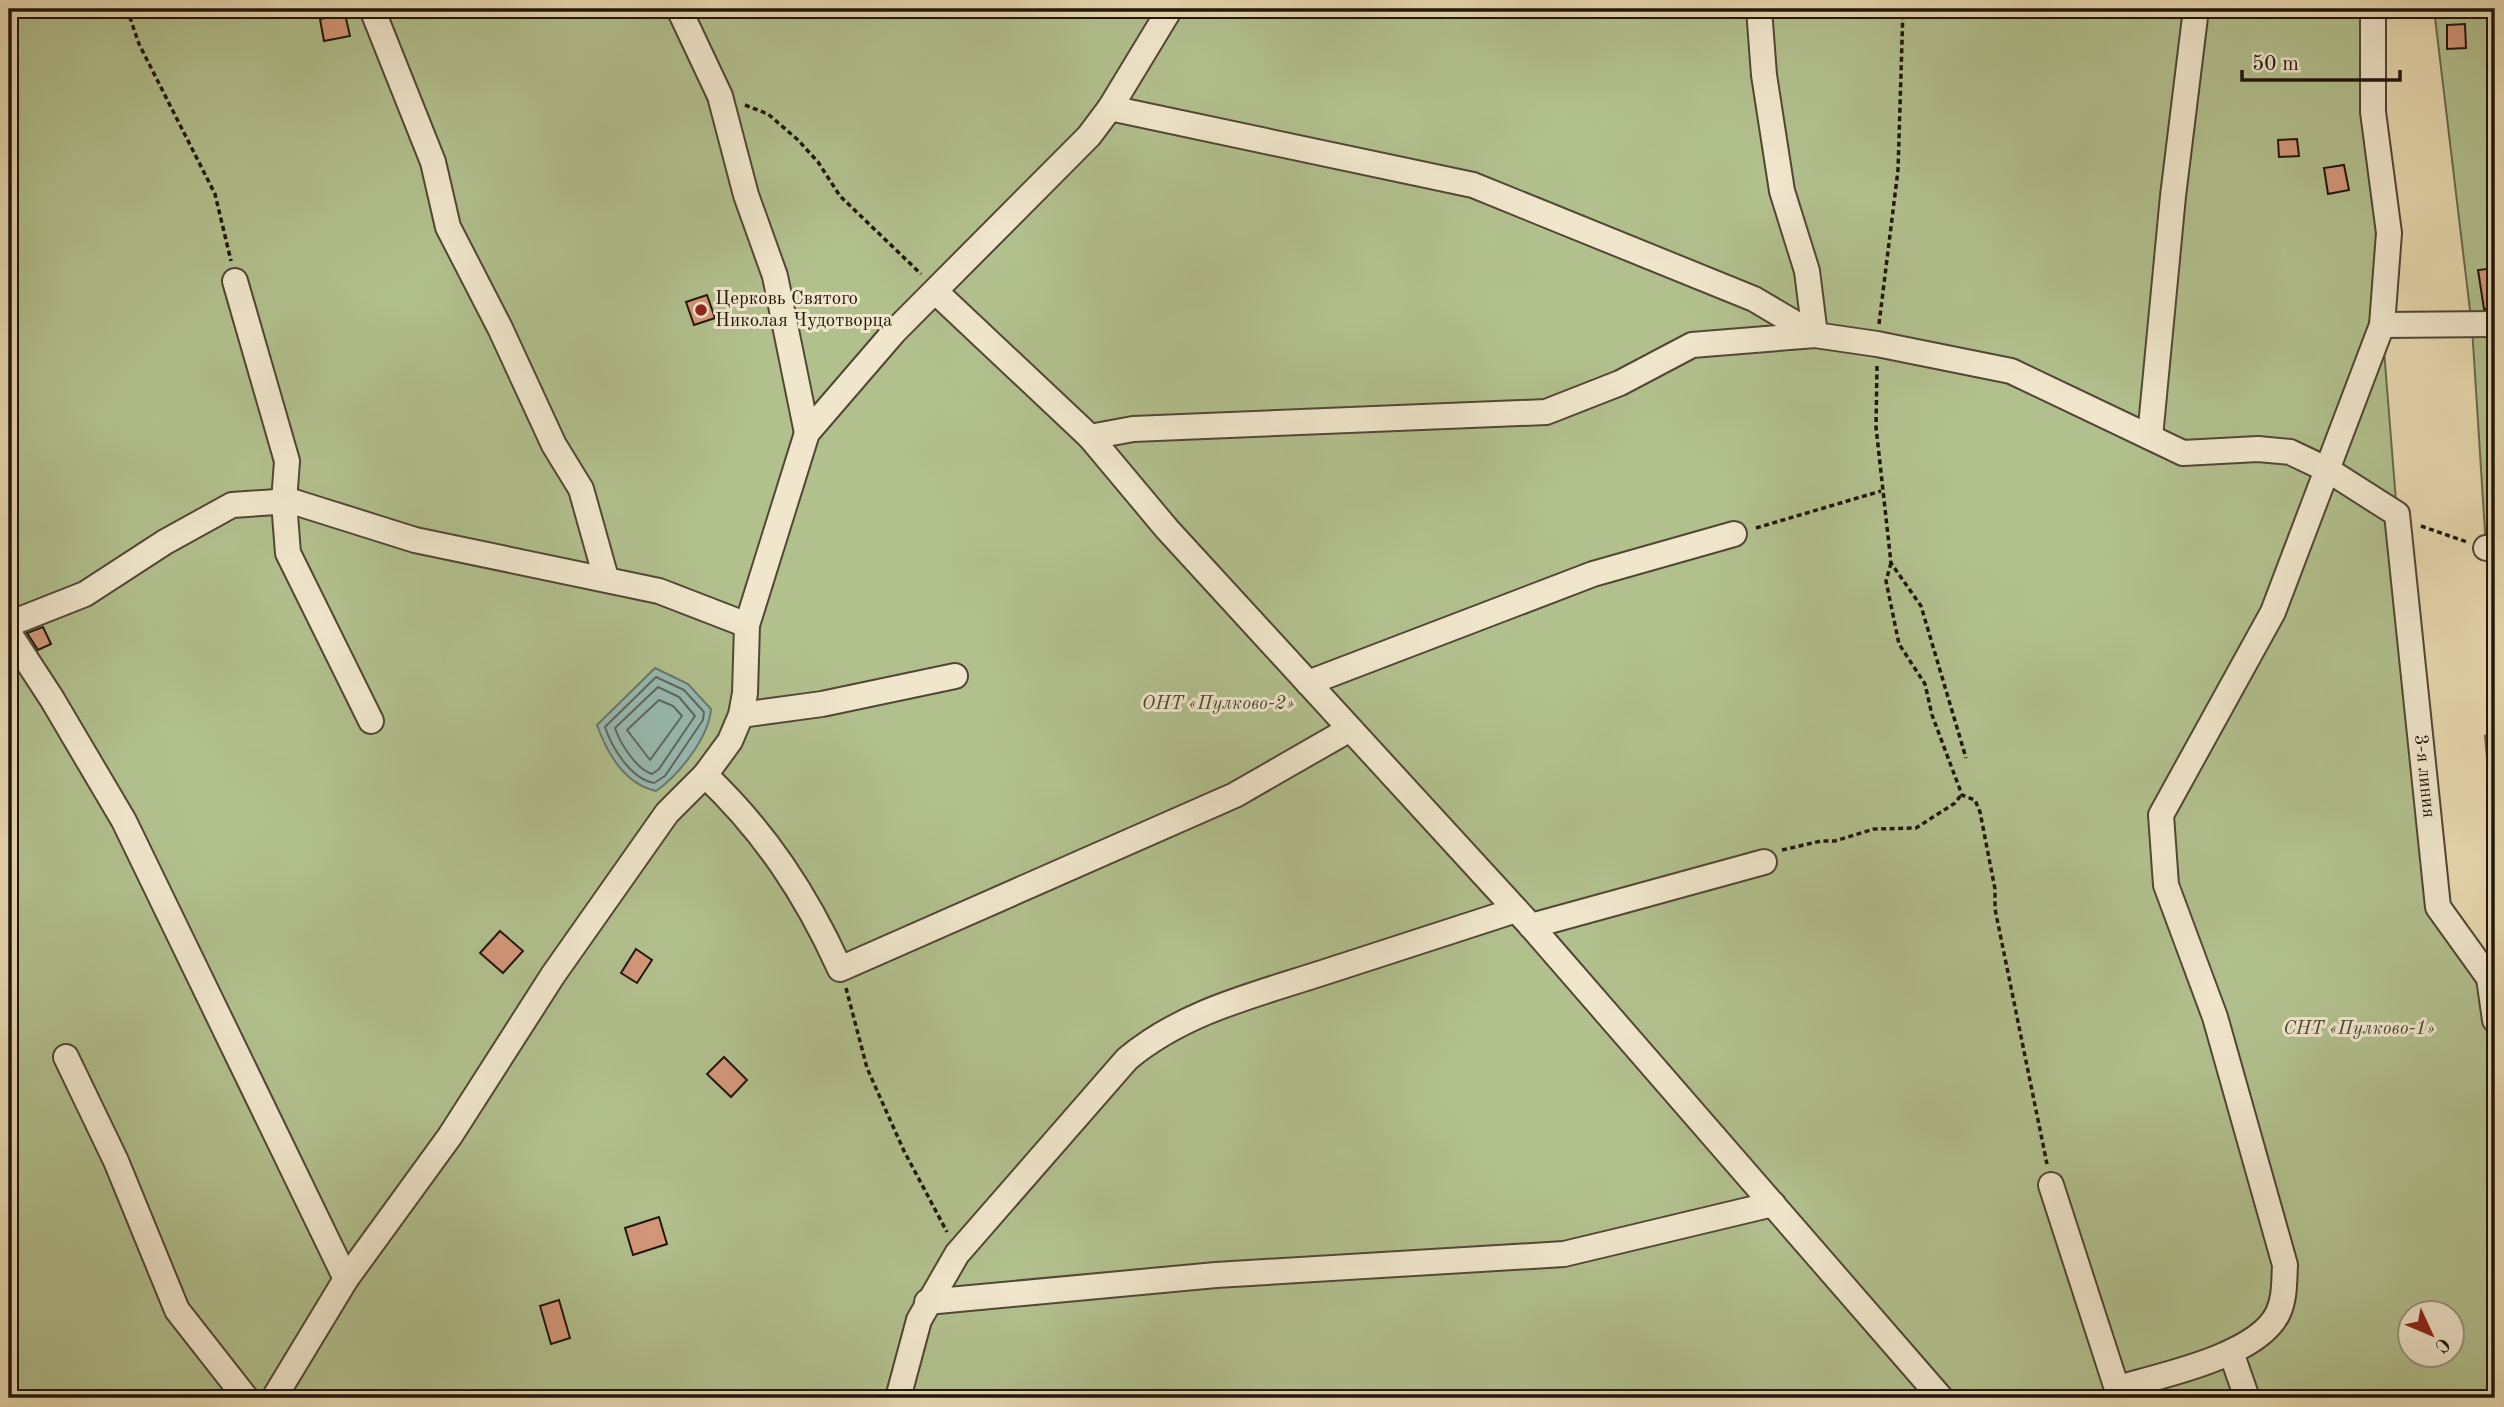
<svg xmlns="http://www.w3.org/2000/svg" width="2504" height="1407" font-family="'Old Standard TT',serif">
<rect width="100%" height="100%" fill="#e8d9b0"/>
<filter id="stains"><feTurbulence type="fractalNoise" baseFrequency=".00286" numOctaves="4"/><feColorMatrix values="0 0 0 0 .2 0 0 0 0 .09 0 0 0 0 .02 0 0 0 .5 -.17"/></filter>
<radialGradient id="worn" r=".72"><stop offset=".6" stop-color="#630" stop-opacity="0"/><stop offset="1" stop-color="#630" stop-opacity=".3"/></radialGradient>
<g fill="#b2c08e" stroke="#696b4d" stroke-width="2" fill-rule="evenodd">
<path d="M9,9H2373L2382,325L2397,514L2438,907L2489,978L2495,1020V1398H9ZM2410,1312H2452V1354H2410Z"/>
<polygon points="2434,9 2495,9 2495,690 2472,327"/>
<polygon points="2495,732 2495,843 2485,736"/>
</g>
<path fill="#98b9b1" stroke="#68786f" stroke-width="2" d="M655,668L688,684L711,709C709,737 679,775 656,791C625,784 607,753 597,725Z"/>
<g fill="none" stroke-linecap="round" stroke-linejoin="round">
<g stroke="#5c685e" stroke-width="2">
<path d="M656,677L684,690L704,712L703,720L665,776L654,783C631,779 612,748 605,727Z"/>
<path d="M658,687L679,697L695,716L659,769L652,774C636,769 620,743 615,728Z"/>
<polygon points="659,700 673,706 682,716 650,760 627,730"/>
</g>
</g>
<g fill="#d4977a" stroke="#20160c" stroke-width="2">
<polygon points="345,14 350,36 324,41 320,19"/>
<polygon points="2465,24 2466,48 2447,49 2447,25"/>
<polygon points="2297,139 2299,156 2279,157 2278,140"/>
<polygon points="2344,165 2349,190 2328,194 2324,168"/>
<polygon points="2495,268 2495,309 2484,309 2478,270"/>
<polygon points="707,295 715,318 694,325 686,302"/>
<polygon points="43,627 51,644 38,650 27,633"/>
<polygon points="500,931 523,951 503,973 480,953"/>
<polygon points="636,949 652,960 637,983 621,973"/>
<polygon points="724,1057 747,1080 731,1097 707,1074"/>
<polygon points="659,1217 667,1244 633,1255 625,1228"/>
<polygon points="559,1300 570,1338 551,1344 540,1306"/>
</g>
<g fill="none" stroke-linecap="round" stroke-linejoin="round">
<g stroke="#524735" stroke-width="28">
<g id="minor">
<polyline points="372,9 433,162 448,227 500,328 554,445 581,489 606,578"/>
<polyline points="679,9 720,96 746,195 775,276 807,433"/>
<polyline points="1759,9 1764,75 1782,191 1807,271 1815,335"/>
<polyline points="1110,108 1473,185 1754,299 1815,335"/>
<polyline points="235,281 287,461 284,502 288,553 371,721"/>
<polyline points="936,292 1090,437 1167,529 1531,926 1941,1398"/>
<polyline points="2382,325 2495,324"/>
<path id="s1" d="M1090,437L1133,429L1546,412L1620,383L1692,345L1815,335L1877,344L2011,371L2183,453L2258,449L2290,452L2328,470L2397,514L2438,907L2489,978L2495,1020"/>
<polyline points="2150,437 2173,196 2196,9"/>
<polyline points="2486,548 2495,547"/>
<polyline points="9,624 85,594 165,542 232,505 291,501 415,540 659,591 747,625"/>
<polyline points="9,633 52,699 124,821 346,1279"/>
<polyline points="1308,683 1593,574 1734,534"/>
<polyline points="741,715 822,704 955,676"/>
<path d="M705,775C765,832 806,894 840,969L1235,795L1350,729"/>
<polyline points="1531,926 1764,862"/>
<polyline points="66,1057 116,1161 177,1310 246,1398"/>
<polyline points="2051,1185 2120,1398"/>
<polyline points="927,1302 1216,1275 1564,1254 1773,1204"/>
<polyline points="2232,1355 2247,1398"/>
<path d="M2117,1388C2160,1376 2258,1356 2278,1313C2285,1298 2284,1281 2285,1265L2215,1017L2166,885L2161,815L2273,612L2382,325L2389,233L2373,112V9"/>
<polyline points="274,1398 346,1279 450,1136 553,975 667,813 705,775 730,741 741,715 745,693 747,625 807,433 894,332 1089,136 1110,108 1170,9"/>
<path d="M898,1398L919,1320L957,1254L1127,1059C1183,1012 1254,995 1322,973C1387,952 1452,931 1516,910"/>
</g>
</g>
<g stroke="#20160c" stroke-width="3.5" stroke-dasharray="5 3.5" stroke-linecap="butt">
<polyline points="127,9 139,44 215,194 231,261"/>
<polyline points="745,105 768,114 798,140 818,162 840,196 921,274"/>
<polyline points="1879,324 1898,170 1903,9"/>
<polyline points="1877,366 1876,427 1891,563 1921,606 1966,758"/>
<polyline points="2421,526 2467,542"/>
<polyline points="1756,528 1881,491"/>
<polyline points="1891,563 1886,581 1899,644 1925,684 1932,715 1962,795 1975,800 1980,812 1995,889 1995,909 2047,1164"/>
<polyline points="1782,850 1821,841 1835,841 1874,829 1916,828 1955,803 1961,795"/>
<polyline points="846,988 867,1068 904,1151 947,1232"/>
</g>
<use href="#minor" stroke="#f0e6cc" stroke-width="24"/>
</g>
<circle fill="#8f2418" stroke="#f0e6cc" stroke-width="2.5" cx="701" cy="310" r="7"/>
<g text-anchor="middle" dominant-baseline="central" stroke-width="6" stroke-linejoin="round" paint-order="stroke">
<g font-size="19" fill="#20160c" stroke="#f0e6cc" text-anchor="start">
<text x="715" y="299">Церковь Святого<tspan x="715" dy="22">Николая Чудотворца</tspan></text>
</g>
<g font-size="19" font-style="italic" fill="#4c4933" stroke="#f0e6cc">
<text x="1218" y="704">ОНТ «Пулково-2»</text>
<text x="2359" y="1029">СНТ «Пулково-1»</text>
</g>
<g font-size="19" fill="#20160c" stroke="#f0e6cc">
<text stroke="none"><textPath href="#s1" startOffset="1626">3-я линия</textPath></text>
</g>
</g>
<rect width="2504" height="1407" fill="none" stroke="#e8d9b0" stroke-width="35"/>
<rect x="10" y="10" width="2483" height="1386" fill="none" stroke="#20160c" stroke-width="3.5"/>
<rect x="18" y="18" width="2469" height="1372" fill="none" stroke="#20160c" stroke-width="2"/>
<g transform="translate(2431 1334) rotate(134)"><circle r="33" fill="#f0e6cc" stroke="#9d937f" stroke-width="2"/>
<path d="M0-5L12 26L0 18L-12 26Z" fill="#8f2418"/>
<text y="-10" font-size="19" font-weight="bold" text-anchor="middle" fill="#20160c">С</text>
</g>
<path d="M2242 70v10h158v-10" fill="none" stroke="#20160c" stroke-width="3.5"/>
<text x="2252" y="70" font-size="21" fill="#20160c" stroke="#f0e6cc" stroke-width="5" paint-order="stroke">50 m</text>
<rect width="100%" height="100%" filter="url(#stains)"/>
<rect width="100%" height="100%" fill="url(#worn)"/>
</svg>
